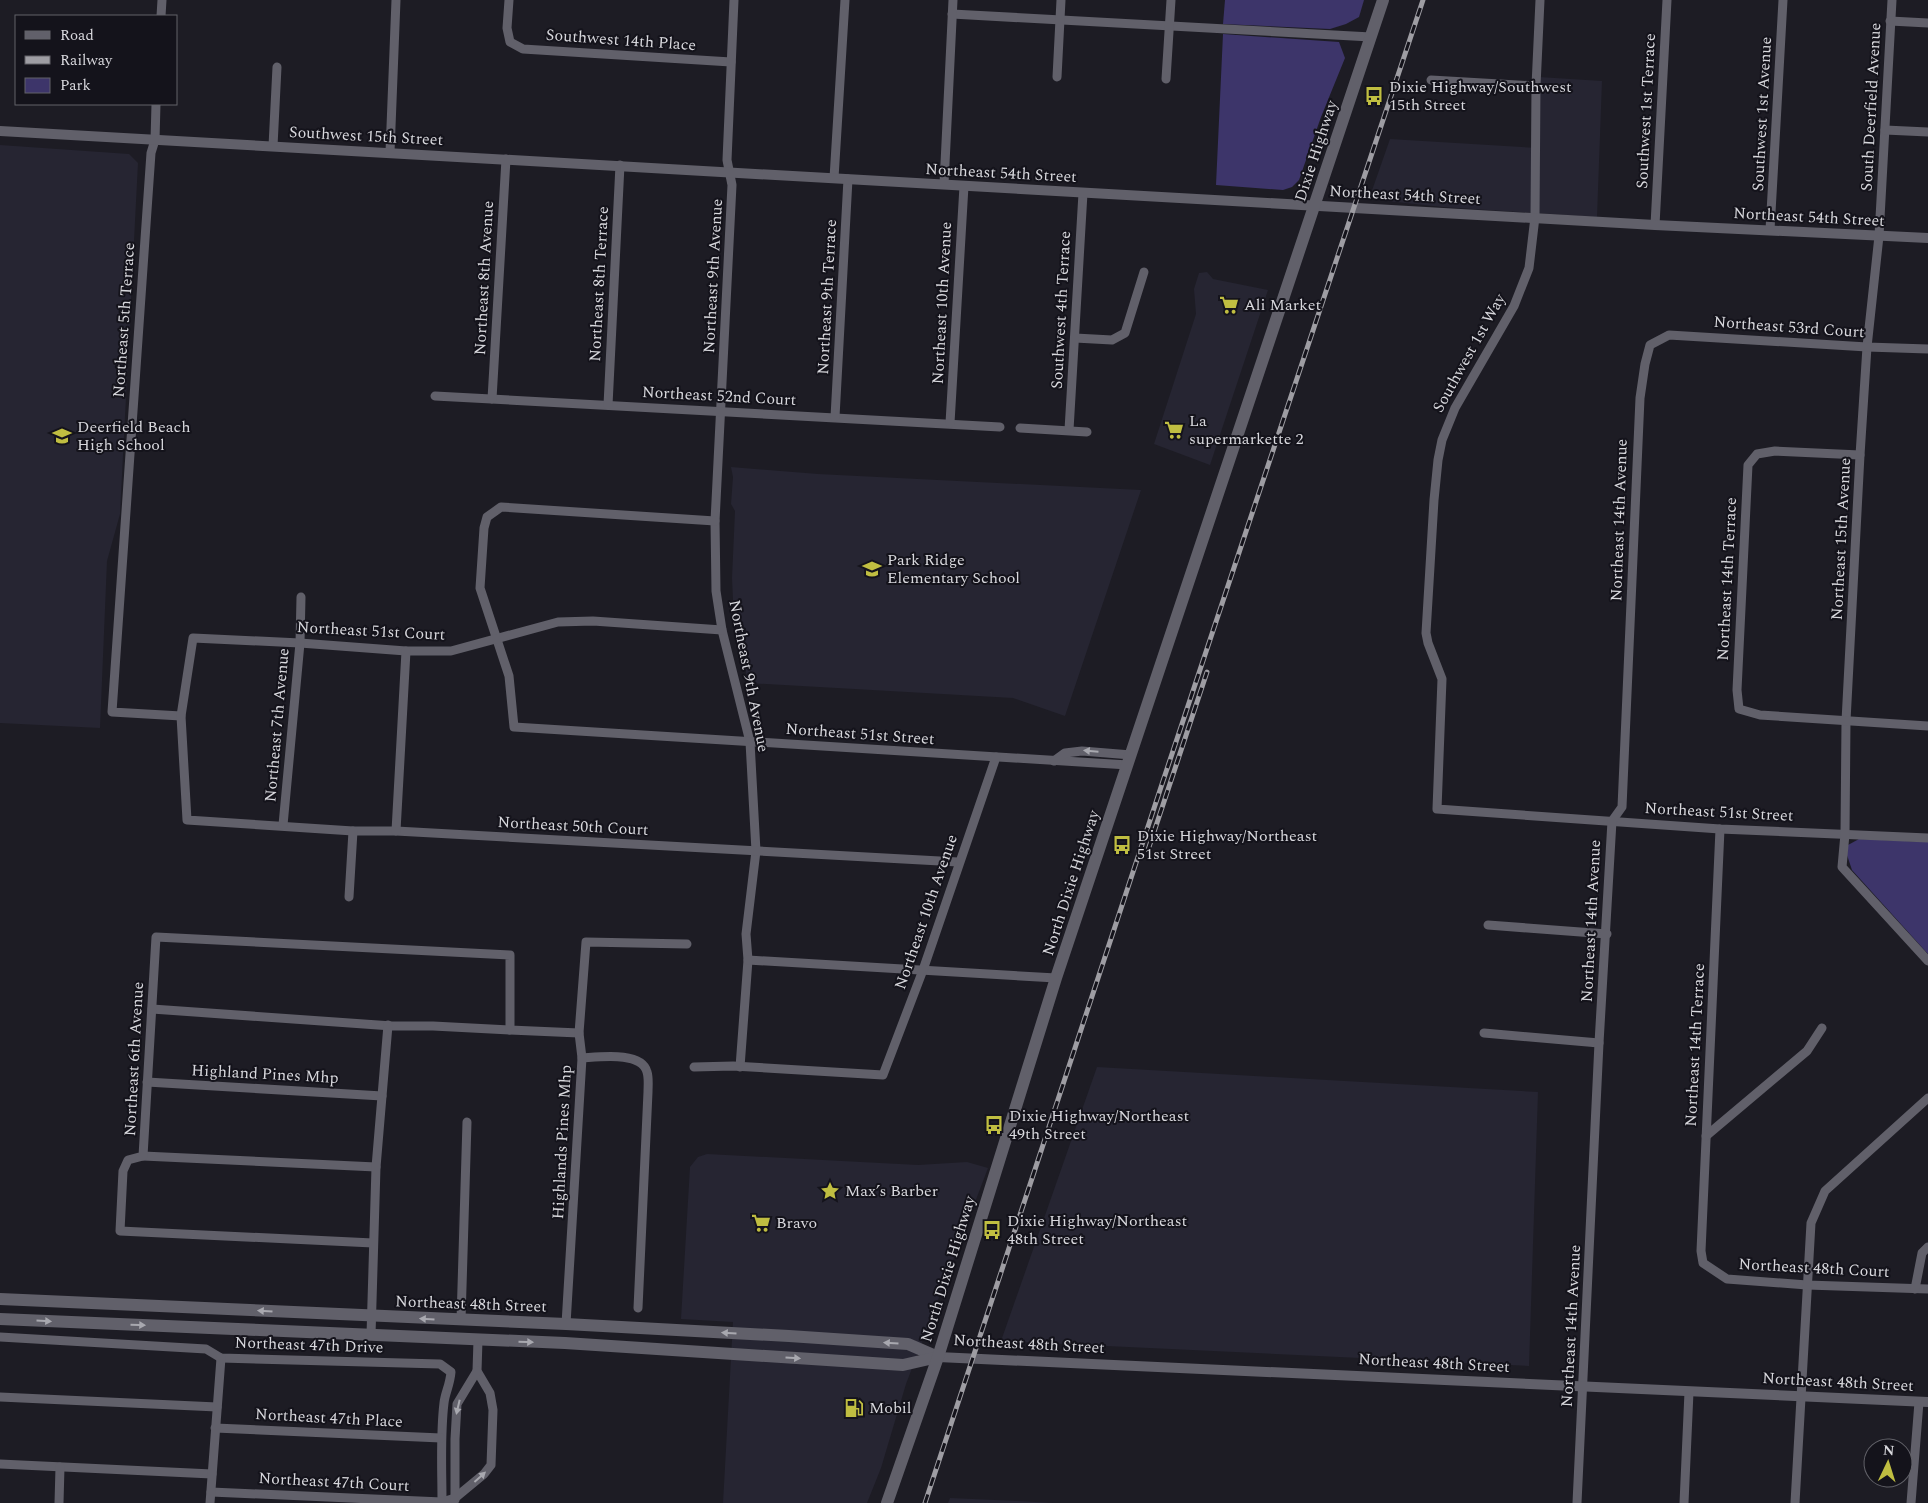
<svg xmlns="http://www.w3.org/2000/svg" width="1928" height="1503" font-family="Spectral,serif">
<rect width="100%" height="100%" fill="#1d1c24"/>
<g fill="#262532">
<polygon points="1539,77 1602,81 1597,217 1442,207 1369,199 1390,139 1538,148"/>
<polygon points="0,145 129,154 138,163 120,514 107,561 100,728 0,723"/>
<polygon points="1207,272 1213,279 1268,290 1210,465 1154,444 1196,314 1194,289 1199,273"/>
<polygon points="731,467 818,474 1141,490 1065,716 1013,698 748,683 733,600 732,578 735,511 731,504 733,477"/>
<polygon points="1097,1067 1538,1092 1529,1366 1001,1341"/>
<polygon points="707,1154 918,1165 967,1162 988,1168 906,1384 881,1468 867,1503 723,1503 733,1322 681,1319 690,1167 698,1157"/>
<polygon points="950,1498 1018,1501 1053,1503 948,1503"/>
</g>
<g fill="#3d356a">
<polygon points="1225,0 1364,0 1359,17 1346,24 1330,29 1223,24"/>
<polygon points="1223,34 1339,42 1345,58 1321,117 1299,180 1292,187 1283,190 1216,185"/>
<polygon points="1859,839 1928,842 1928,954 1852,870 1847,855 1848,845"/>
</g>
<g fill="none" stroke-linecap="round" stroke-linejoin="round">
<g stroke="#61606a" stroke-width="9">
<polyline points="509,0 507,28 510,42 523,49 731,62"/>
<polyline points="734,0 727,160 732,185 715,521 716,591 722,630 750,742 756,851 746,934 748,960 740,1067"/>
<polyline points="1540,0 1536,86 1535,217 1529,268 1514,306 1455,408 1442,440 1438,460 1434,500 1426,633 1428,643 1442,679 1437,809 1720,829 1928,838"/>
<polyline points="1892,0 1879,236 1867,347 1860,455 1846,721 1845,834 1842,867 1928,961"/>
<polyline points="952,14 1371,37"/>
<polyline points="161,16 162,0"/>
<polyline points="1890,21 1928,23"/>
<polyline points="1057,77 1061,0"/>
<polyline points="1166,79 1171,0"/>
<polyline points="1431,80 1536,86"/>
<polyline points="156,104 155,140 151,153 112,712 181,716"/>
<polyline points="1885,130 1928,132"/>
<polyline points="273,146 277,67"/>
<polyline points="390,152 396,0"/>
<polyline points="834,178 845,0"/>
<polyline points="944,184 953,0"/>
<polyline points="1655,225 1667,0"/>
<polyline points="1770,230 1783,0"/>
<polyline points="1075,338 1112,340 1125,333 1144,272"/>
<polyline points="435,396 1000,427"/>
<polyline points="492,399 506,159"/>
<polyline points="608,405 620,165"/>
<polyline points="835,417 848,179"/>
<polyline points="950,423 964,186"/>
<polyline points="1020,428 1087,432"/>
<polyline points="1069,430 1083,193"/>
<polyline points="1860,455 1775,451 1757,454 1748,465 1737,690 1739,709 1760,715 1928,726"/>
<polyline points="715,521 501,507 487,517 484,528 480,588 509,676 514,727 1128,765"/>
<polyline points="722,630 593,621 558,622 451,651 406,651 300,643 193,638 181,716 187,820 353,831 396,831 958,862"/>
<polyline points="1054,761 1065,753 1082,751 1131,755"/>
<polyline points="283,825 300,643 301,597"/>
<polyline points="1720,829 1701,1251 1703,1263 1727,1279 1807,1285 1928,1289"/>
<polyline points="396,831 406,651"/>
<polyline points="349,897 353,831"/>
<polyline points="1488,925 1607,934"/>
<polyline points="748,960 1056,978"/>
<polyline points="152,1009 392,1026 433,1026 510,1030"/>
<polyline points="1484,1033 1599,1043"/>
<path d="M582,1058C599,1057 642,1051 647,1072C649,1078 648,1086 648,1092L638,1308"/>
<polyline points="694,1067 733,1066 883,1075 923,970 996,757"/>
<polyline points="147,1082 382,1096"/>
<polyline points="1706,1136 1807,1051 1822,1028"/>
<polyline points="143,1156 376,1167"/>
<polyline points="373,1243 120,1231 123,1171 128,1160 143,1156 156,937 510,955 510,1030 579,1033"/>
<polyline points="1915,1289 1922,1253 1928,1247"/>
<polyline points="461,1320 467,1122"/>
<polyline points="566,1324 582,1058 579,1033 586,942 687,944"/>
<polyline points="371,1335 376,1167 388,1025"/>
<path d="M0,1337L206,1349L221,1358L440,1364L451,1372C450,1385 445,1393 444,1403C440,1436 442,1469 442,1502"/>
<polyline points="0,1397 217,1407"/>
<polyline points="215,1428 441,1438"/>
<polyline points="0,1464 212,1474"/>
<polyline points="211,1492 442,1502 455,1498 484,1474 491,1465 493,1410 490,1393 477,1371 478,1340"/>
<polyline points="455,1500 455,1439 457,1404 477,1371"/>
<polyline points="59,1503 60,1467"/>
<polyline points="210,1503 221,1358"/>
<polyline points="1577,1503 1599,1043 1612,821 1622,807 1640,398 1645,364 1650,345 1669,335 1867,347 1928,349"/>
<polyline points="1684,1503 1689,1392"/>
<polyline points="1795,1503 1811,1223 1825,1191 1928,1098"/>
<polyline points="1911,1503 1919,1402"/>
</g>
<g stroke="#61606a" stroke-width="10">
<polyline points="0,131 1655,225 1928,238"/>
<polyline points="938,1357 1928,1402"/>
</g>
<g stroke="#61606a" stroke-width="12">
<polyline points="0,1299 566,1324 789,1336 908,1344 938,1357"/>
<polyline points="0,1319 565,1343 903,1365 938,1357"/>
<polyline points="887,1503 938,1357 1056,978 1383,0"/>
</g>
<g stroke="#9e9da3" stroke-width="5">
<g id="rail">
<polyline points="1148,850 1207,672"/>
<polyline points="925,1503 1163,781 1423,0"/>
</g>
</g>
<use href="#rail" stroke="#14131b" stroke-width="3" stroke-dasharray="9" stroke-linecap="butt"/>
</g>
<defs><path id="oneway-solid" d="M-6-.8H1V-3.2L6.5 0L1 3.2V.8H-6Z" transform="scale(1.25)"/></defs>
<g fill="#a8a8af">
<use href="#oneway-solid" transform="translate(1091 751) rotate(-175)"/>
<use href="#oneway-solid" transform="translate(265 1311) rotate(-177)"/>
<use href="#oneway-solid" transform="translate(427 1319) rotate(-177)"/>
<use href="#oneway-solid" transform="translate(44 1321) rotate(3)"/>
<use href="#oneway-solid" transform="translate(138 1325) rotate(2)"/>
<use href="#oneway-solid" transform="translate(729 1333) rotate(-177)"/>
<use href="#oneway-solid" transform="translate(526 1342) rotate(2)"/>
<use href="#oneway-solid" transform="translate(891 1343) rotate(-176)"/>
<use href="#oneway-solid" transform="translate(793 1358) rotate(4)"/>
<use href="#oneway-solid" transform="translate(458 1407) rotate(103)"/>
<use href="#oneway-solid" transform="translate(480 1477) rotate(-42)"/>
</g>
<defs>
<g id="bus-bare" transform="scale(1.5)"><path d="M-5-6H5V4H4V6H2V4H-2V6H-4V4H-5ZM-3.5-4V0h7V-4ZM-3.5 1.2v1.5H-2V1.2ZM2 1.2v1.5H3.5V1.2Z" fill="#c0be41" stroke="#14131b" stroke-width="2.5" paint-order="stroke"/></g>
<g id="supermarket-bare" transform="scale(1.5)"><path d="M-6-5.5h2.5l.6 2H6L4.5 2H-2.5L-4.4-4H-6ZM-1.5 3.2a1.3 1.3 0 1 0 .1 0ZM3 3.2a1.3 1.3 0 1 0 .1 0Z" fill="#c0be41" stroke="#14131b" stroke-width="2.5" paint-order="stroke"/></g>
<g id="school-bare" transform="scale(1.5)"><path d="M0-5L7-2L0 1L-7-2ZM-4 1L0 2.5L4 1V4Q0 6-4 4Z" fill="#c0be41" stroke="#14131b" stroke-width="2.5" paint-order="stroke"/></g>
<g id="sight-bare" transform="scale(1.5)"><path d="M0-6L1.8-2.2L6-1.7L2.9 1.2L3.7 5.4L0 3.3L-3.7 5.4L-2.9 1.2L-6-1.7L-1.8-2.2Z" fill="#c0be41" stroke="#14131b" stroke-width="2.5" paint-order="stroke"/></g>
<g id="fuel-bare" transform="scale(1.5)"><path d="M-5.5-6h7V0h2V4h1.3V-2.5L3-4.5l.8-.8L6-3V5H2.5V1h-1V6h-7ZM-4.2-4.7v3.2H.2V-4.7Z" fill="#c0be41" stroke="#14131b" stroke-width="2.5" paint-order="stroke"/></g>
</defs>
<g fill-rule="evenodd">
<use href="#bus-bare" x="1374" y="96"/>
<use href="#supermarket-bare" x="1229" y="305"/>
<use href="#supermarket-bare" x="1174" y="430"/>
<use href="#school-bare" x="62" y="436"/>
<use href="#school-bare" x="872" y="569"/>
<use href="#bus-bare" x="1122" y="845"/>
<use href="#bus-bare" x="994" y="1125"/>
<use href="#sight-bare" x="830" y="1191"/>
<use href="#supermarket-bare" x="761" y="1223"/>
<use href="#bus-bare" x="992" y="1230"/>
<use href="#fuel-bare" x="854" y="1408"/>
</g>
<g text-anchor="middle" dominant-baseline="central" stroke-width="4" stroke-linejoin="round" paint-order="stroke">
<g font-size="16" fill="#d8d8dd" stroke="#14131b">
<text transform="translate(621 40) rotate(4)">Southwest 14th Place</text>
<text transform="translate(1871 107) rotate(-87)">South Deerfield Avenue</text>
<text transform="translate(1646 111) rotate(-87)">Southwest 1st Terrace</text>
<text transform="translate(1762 114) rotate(-87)">Southwest 1st Avenue</text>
<text transform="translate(366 136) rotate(3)">Southwest 15th Street</text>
<text transform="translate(1316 151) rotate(-72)">Dixie Highway</text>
<text transform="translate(1001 173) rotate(3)">Northeast 54th Street</text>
<text transform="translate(1405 195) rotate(3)">Northeast 54th Street</text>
<text transform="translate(1809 217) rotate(3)">Northeast 54th Street</text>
<text transform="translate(713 276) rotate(-87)">Northeast 9th Avenue</text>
<text transform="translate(484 278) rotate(-87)">Northeast 8th Avenue</text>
<text transform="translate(599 284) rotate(-87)">Northeast 8th Terrace</text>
<text transform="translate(827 297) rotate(-87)">Northeast 9th Terrace</text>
<text transform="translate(942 303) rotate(-87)">Northeast 10th Avenue</text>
<text transform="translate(1061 310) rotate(-87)">Southwest 4th Terrace</text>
<text transform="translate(124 320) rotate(-86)">Northeast 5th Terrace</text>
<text transform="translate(1789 327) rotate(4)">Northeast 53rd Court</text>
<text transform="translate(1469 353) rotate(-61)">Southwest 1st Way</text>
<text transform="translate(719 396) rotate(3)">Northeast 52nd Court</text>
<text transform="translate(1619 520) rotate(-88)">Northeast 14th Avenue</text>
<text transform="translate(1841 539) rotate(-87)">Northeast 15th Avenue</text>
<text transform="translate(1727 579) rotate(-87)">Northeast 14th Terrace</text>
<text transform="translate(371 631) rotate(3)">Northeast 51st Court</text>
<text transform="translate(749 676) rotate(79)">Northeast 9th Avenue</text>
<text transform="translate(277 725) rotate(-85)">Northeast 7th Avenue</text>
<text transform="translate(860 734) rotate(4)">Northeast 51st Street</text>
<text transform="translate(1719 812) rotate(3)">Northeast 51st Street</text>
<text transform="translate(573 826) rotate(3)">Northeast 50th Court</text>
<text transform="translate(1071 883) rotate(-72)">North Dixie Highway</text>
<text transform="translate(926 912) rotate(-71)">Northeast 10th Avenue</text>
<text transform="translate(1591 921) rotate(-87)">Northeast 14th Avenue</text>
<text transform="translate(1695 1045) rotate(-87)">Northeast 14th Terrace</text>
<text transform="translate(134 1059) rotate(-87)">Northeast 6th Avenue</text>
<text transform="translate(265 1074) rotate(3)">Highland Pines Mhp</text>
<text transform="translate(562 1142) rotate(-87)">Highlands Pines Mhp</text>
<text transform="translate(1814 1268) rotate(3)">Northeast 48th Court</text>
<text transform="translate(948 1269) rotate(-73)">North Dixie Highway</text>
<text transform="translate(471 1304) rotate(2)">Northeast 48th Street</text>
<text transform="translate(1571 1326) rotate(-87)">Northeast 14th Avenue</text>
<text transform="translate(1029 1344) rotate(3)">Northeast 48th Street</text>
<text transform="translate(309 1345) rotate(2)">Northeast 47th Drive</text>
<text transform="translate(1434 1363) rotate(3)">Northeast 48th Street</text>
<text transform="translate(1838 1382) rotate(3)">Northeast 48th Street</text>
<text transform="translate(329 1418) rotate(3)">Northeast 47th Place</text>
<text transform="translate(334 1482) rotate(3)">Northeast 47th Court</text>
</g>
<g font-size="16" fill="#d8d8dd" stroke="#14131b" text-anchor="start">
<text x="1389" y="87">Dixie Highway/Southwest<tspan x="1389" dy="18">15th Street</tspan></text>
<text x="1244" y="305">Ali Market</text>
<text x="1189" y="421">La<tspan x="1189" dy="18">supermarkette 2</tspan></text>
<text x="77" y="427">Deerfield Beach<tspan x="77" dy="18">High School</tspan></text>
<text x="887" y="560">Park Ridge<tspan x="887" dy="18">Elementary School</tspan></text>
<text x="1137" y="836">Dixie Highway/Northeast<tspan x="1137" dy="18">51st Street</tspan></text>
<text x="1009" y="1116">Dixie Highway/Northeast<tspan x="1009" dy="18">49th Street</tspan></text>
<text x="845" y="1191">Max’s Barber</text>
<text x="1007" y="1221">Dixie Highway/Northeast<tspan x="1007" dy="18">48th Street</tspan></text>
<text x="776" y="1223">Bravo</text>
<text x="869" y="1408">Mobil</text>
</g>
</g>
<rect x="15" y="15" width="162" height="90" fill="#14131b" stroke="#626269"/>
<rect x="25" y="31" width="25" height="8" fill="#61606a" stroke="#626269"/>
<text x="60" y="40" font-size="15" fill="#d8d8dd">Road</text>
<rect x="25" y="56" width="25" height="8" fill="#9e9da3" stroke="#626269"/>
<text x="60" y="65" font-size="15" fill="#d8d8dd">Railway</text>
<rect x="25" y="78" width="25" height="15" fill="#3d356a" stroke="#626269"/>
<text x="60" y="90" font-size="15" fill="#d8d8dd">Park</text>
<g transform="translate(1888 1463) rotate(4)"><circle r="24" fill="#14131b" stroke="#626269"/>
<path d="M0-4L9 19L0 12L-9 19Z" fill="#c0be41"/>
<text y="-8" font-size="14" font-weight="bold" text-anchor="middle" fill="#d8d8dd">N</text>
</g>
</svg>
